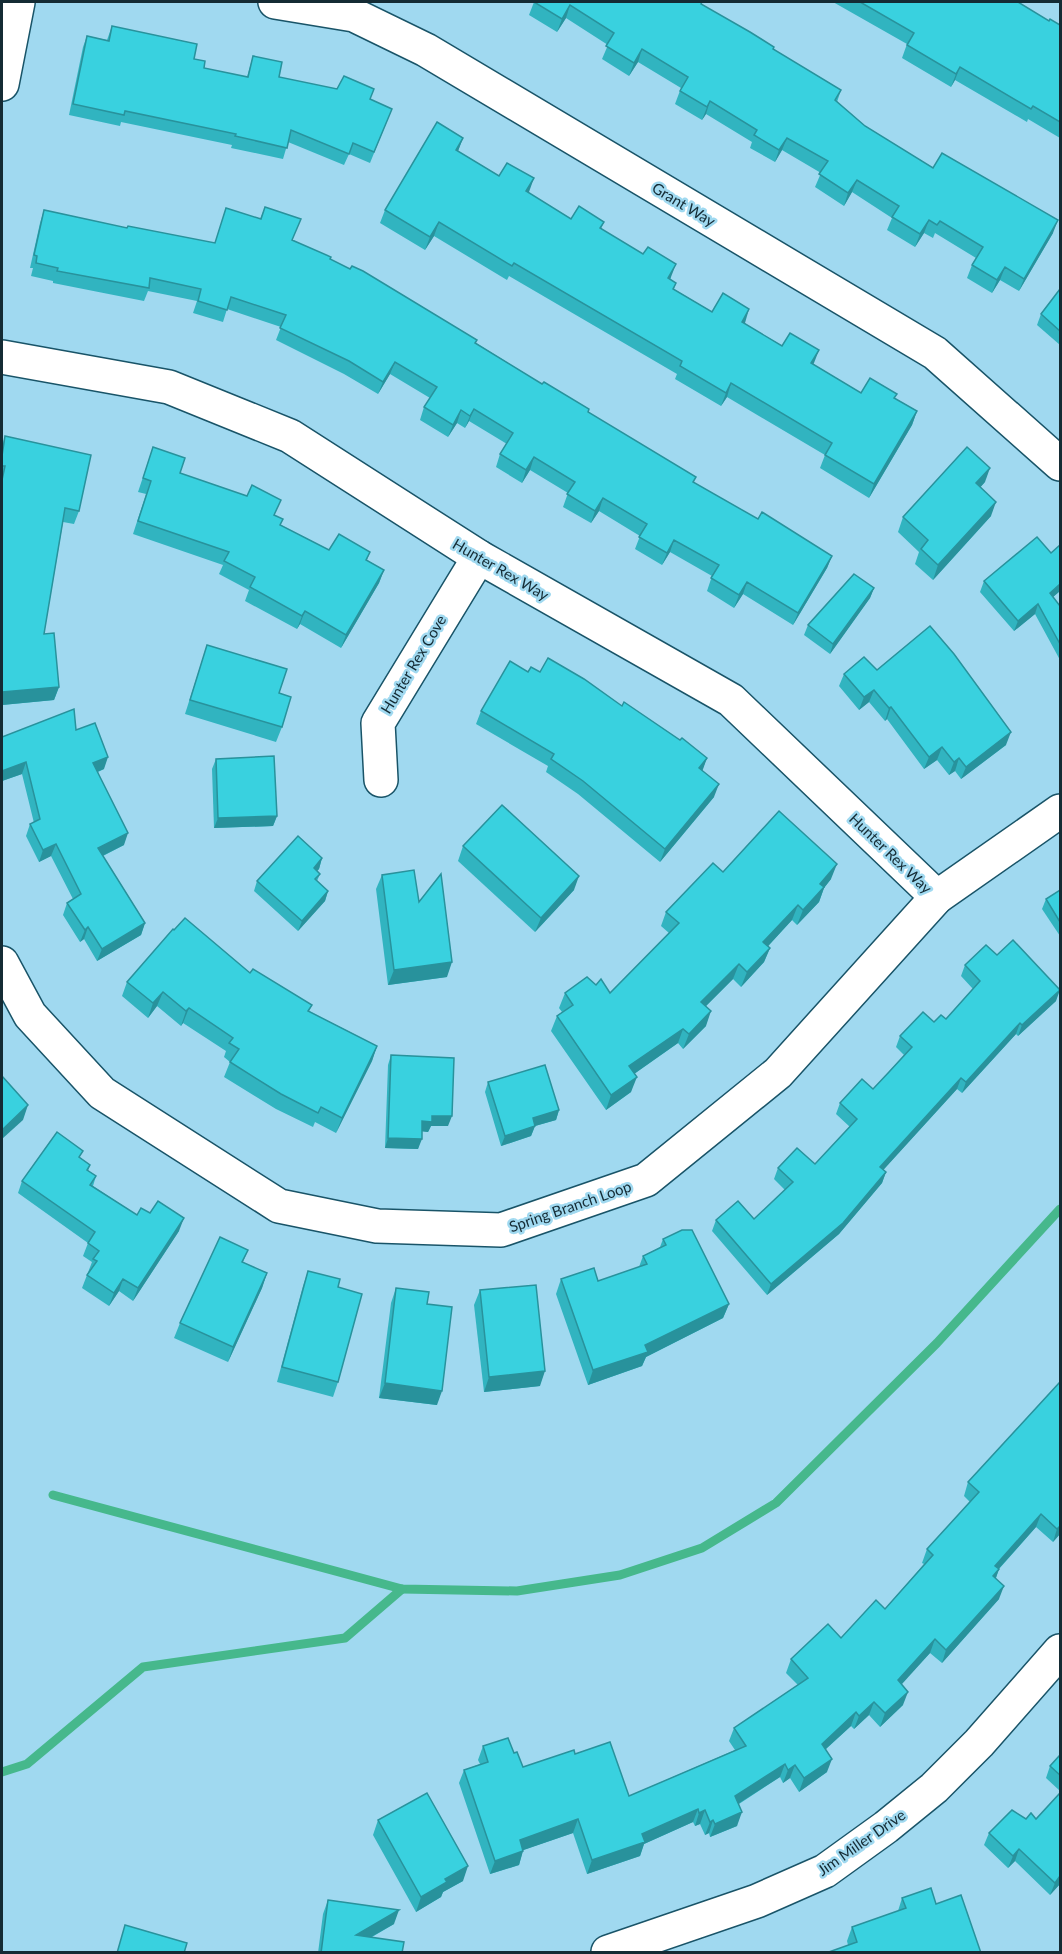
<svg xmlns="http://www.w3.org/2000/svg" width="1062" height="1954" font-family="Lato,sans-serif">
<rect width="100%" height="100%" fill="#a0d9f0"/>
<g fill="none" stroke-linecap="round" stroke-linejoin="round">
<g stroke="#46b88c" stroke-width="9">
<polyline points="53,1495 402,1589 517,1591 620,1575 702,1548 776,1503 937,1343 1060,1209"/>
<polyline points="2,1772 27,1764 143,1667 345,1638 402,1589"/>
</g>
<g stroke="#195468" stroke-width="36">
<g id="minor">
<polyline points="275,2 354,15 426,50 935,353 1060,464"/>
<polyline points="2,84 18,2"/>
<polyline points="2,357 169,387 290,436 479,557 731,700 937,897"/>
<polyline points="381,780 378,723 479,557"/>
<polyline points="2,963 30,1015 102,1093 279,1206 377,1226 501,1230 646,1180 778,1073 937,897 1060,811"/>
<polyline points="608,1952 757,1901 825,1871 886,1827 934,1788 979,1743 1060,1651"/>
</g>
</g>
<use href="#minor" stroke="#fff" stroke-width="33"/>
</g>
<g fill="#31b4c0">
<polygon points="534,2 703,5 773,49 841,90 837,102 865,126 933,168 1053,233 1019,291 1000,280 992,293 967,278 972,265 976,258 935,233 933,238 924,233 915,247 887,230 892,218 852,192 844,206 815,187 821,173 782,150 775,162 750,148 752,142 706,114 702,120 675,104 681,88 638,62 629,76 602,59 608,45 566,18 557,32 529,15"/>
<polygon points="833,2 1018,2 1049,21 1060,25 1060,138 1028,119 1027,122 955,80 951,87 902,58 907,44"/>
<polygon points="112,26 194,59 204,68 247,77 253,56 279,77 370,99 392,109 370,163 349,154 344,165 288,142 283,159 231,148 232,145 121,122 120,126 69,115 83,47 87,36 107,40"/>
<polygon points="463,138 458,151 571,219 604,222 601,229 671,277 670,280 676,283 674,289 712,312 744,323 861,393 895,398 917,411 912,425 869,498 820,468 825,455 727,397 721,406 675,379 677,374 509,276 507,280 434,236 425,250 380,223 385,210"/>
<polygon points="265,207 293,240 330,259 476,343 542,384 589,409 588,412 694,483 758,519 832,556 827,568 793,625 743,594 734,608 707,591 712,576 670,552 662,565 635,549 640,536 599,511 591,523 563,507 568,493 530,470 522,483 496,467 500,454 507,444 469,421 465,428 457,423 448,437 420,420 424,407 430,398 390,374 378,394 344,374 276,340 281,327 227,309 223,322 193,313 197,301 148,291 144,301 53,283 53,281 31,276 33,268 30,268 40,223 44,210 127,228 215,243 226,208 260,219"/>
<polygon points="1060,289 1060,345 1037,325 1041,314"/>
<polygon points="5,436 79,511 74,524 63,522 44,634 59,687 54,700 2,705 2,447"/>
<polygon points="153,447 180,473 275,516 281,525 329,550 370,552 367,560 384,570 379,583 341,648 300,624 297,629 245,601 249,590 219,574 223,565 133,534 146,494 138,492"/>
<polygon points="985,482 980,487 991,516 933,580 915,564 919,552 898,532 903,517"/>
<polygon points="1060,545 1060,591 1053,597 1060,606 1060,660 1035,614 1014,631 980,592 984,581 1051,553"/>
<polygon points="874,588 870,598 830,654 804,635 808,625"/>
<polygon points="207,645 279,693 282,727 276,742 185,714"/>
<polygon points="877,670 1006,745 961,779 955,771 949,775 937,760 924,769 887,719 885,721 869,702 859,710 839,686 844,674"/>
<polygon points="528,672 540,672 622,706 707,758 702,770 714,797 660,862 578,794 546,772 548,766 476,724 481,711"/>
<polygon points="76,730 104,769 98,772 124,845 103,856 145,923 141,935 97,961 84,939 80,942 63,915 67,903 73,899 51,856 39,862 26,836 30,824 34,823 22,774 2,781 2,737"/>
<polygon points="216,759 277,816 273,826 214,828 212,769"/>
<polygon points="463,846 574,890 535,932 458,861"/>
<polygon points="322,858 319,869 317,871 320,874 317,881 328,891 325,901 298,931 254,891 257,881"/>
<polygon points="723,872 831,879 824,888 819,902 797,925 792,920 768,946 770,948 764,962 741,987 733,979 706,1006 706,1026 683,1049 678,1043 634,1074 631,1092 606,1110 551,1031 557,1016 562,1012 559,1008 565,993 596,985 610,993 669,933 661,926 666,912"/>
<polygon points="382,875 419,902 447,977 388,985 376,889"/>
<polygon points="1060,890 1060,936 1042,909 1046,899"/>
<polygon points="997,955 1056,1001 1018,1036 1016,1034 962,1093 957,1089 883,1170 886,1172 882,1183 839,1234 767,1295 712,1231 716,1220 754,1219 785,1190 774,1179 778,1168 815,1164 850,1127 836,1114 840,1103 873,1089 904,1055 896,1047 900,1036 934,1022 946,1019 973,989 961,976 965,965"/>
<polygon points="250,973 312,1005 309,1011 377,1046 372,1061 336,1133 315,1122 313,1127 276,1109 224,1077 230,1062 224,1057 226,1051 183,1023 181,1026 157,1006 148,1018 122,996 127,982"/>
<polygon points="391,1055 448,1126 431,1126 428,1132 422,1131 418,1149 385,1148 388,1065"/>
<polygon points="488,1082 559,1110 556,1120 535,1126 531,1136 501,1146 485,1092"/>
<polygon points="80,1158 90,1165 88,1171 96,1176 93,1186 137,1215 179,1231 133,1301 119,1291 109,1306 82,1288 92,1262 83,1256 88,1243 18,1193 22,1181"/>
<polygon points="663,1239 729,1304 723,1318 646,1357 642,1366 588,1385 556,1294 561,1279 598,1281 639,1267 643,1256 660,1247"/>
<polygon points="248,1250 243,1262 267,1273 262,1288 228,1362 174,1338 180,1323"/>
<polygon points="308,1271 338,1287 338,1382 333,1397 277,1382 303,1286"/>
<polygon points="396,1288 427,1304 437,1405 379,1398 391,1303"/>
<polygon points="480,1290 540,1386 484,1392 474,1305"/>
<polygon points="1060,1382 1060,1534 1053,1542 1036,1527 999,1569 996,1578 999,1599 942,1663 930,1653 901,1684 903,1705 880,1727 869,1715 854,1729 851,1726 826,1749 827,1772 799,1792 790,1778 783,1783 780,1777 739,1804 737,1826 710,1837 709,1833 705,1835 700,1824 695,1826 693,1822 644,1844 640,1856 587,1874 573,1833 523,1850 519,1865 490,1874 459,1783 464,1770 480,1764 478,1760 483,1746 514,1753 523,1767 575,1754 629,1796 735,1750 729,1741 734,1728 798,1685 786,1673 791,1659 841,1638 885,1609 924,1564 922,1563 927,1549 970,1502 964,1496 968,1482"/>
<polygon points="1060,1755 1060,1791 1046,1778 1050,1766"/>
<polygon points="1060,1793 1060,1884 1050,1895 1015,1861 1008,1868 984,1845 989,1833 1026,1819 1036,1819"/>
<polygon points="378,1820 463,1881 443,1892 441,1897 416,1912 373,1835"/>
<polygon points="902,1898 936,1904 981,1953 848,1945 847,1941 852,1927 898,1911"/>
<polygon points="328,1900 394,1924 372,1937 402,1953 318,1953 323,1914"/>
</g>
<g fill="#28929c">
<polygon points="570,5 566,18 557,32 562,19"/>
<polygon points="642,49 638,62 629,76 634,63"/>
<polygon points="960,67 955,80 951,87 956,74"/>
<polygon points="710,101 706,114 702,120 707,107"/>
<polygon points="463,138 458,151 456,150"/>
<polygon points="787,138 782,150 775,162 779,150"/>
<polygon points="534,178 529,192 521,205 526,191"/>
<polygon points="857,180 852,192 844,206 848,193"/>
<polygon points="929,220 924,233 915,247 920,234"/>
<polygon points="1058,220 1053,233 1019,291 1024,279"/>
<polygon points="439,222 434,236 425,250 430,237"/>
<polygon points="676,264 671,277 663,292 668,278"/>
<polygon points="1005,267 1000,280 992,293 997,280"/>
<polygon points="749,309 745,323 737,335 742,322"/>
<polygon points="819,350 814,363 806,377 811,363"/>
<polygon points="395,362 390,374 378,394 383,382"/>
<polygon points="731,383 727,397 721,406 726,393"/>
<polygon points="474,409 469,421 465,428 470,416"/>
<polygon points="461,410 457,423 448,437 453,425"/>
<polygon points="917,411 912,425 869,498 874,484"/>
<polygon points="534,457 530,470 522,483 526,470"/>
<polygon points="990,468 985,482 971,498 976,483"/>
<polygon points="603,498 599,511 591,523 595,511"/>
<polygon points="996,502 991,516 933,580 938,565"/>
<polygon points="674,540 670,552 662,565 667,553"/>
<polygon points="832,556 827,568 793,625 798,613"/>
<polygon points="384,570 379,583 341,648 346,635"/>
<polygon points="747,582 743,594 734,608 739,595"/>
<polygon points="1060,584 1060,591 1046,603 1050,593"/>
<polygon points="874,588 870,598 830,654 833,644"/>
<polygon points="1038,604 1035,614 1014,631 1018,621"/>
<polygon points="305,611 300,624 297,629 302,616"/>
<polygon points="59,687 54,700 2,705 2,692"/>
<polygon points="874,690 869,702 859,710 864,697"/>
<polygon points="891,707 887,719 885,721 889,708"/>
<polygon points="1011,732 1006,745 961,779 966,767"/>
<polygon points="942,747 937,760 924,769 929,757"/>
<polygon points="108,757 104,769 89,775 93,763"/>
<polygon points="707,758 702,772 699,768"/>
<polygon points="959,758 955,771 949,775 954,762"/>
<polygon points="26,762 22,774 2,781 2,771"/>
<polygon points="719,784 714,797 660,862 665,849"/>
<polygon points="277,816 273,826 214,828 218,818"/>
<polygon points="128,833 124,845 94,860 98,848"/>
<polygon points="56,844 51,856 39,862 43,850"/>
<polygon points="322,858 319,869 310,878 314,868"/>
<polygon points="837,864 831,879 824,888 819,902 797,925 803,910 820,884"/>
<polygon points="579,876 574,890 535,932 541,918"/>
<polygon points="328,891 325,901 298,931 302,921"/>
<polygon points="798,905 792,920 758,957 763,942"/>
<polygon points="145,923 141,935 97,961 102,949"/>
<polygon points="88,927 84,939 80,942 85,930"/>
<polygon points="770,948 764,962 741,987 747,972"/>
<polygon points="452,962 447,977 388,985 394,970"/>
<polygon points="739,964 733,979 696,1016 701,1002"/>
<polygon points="1060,990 1056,1001 1018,1036 1022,1025"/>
<polygon points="163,992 157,1006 148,1018 153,1003"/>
<polygon points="189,1008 183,1023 181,1026 186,1011"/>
<polygon points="711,1011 706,1026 683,1049 689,1034"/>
<polygon points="1020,1023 1016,1034 962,1093 966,1082"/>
<polygon points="683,1029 678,1043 624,1081 629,1066"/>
<polygon points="377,1046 372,1061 336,1133 342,1118"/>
<polygon points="637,1077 631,1092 606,1110 611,1095"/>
<polygon points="961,1078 957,1089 876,1178 880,1167"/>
<polygon points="28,1105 23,1120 2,1139 2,1130"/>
<polygon points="559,1110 556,1120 535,1126 531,1136 501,1146 505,1136 533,1118"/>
<polygon points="432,1116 452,1116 448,1126 431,1126 428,1132 419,1131 422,1121"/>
<polygon points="388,1138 422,1139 418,1149 385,1148"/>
<polygon points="886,1172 882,1183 839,1234 767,1295 771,1284"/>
<polygon points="184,1218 179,1231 133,1301 138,1288"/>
<polygon points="267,1273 262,1288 228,1362 233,1347"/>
<polygon points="123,1279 119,1291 109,1306 114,1293"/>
<polygon points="729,1304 723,1318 646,1357 642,1366 588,1385 593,1370"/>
<polygon points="545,1371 540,1386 484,1392 489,1377"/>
<polygon points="385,1383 442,1391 437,1405 379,1398"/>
<polygon points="1041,1514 1036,1527 994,1574 999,1569 994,1583 988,1589 995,1566"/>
<polygon points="1060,1526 1060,1534 1053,1542 1057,1529"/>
<polygon points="1004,1586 999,1599 942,1663 946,1650"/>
<polygon points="935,1639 930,1653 893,1694 898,1680"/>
<polygon points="908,1692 903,1705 880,1727 885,1713"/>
<polygon points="874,1702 869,1715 854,1729 859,1716"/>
<polygon points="856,1712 851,1726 817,1757 822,1744"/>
<polygon points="832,1759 827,1772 799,1792 804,1778"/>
<polygon points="785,1764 780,1777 730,1809 735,1796"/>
<polygon points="795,1765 790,1778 783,1783 788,1770"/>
<polygon points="698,1809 693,1822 644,1844 640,1856 587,1874 592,1860 642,1834"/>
<polygon points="705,1810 700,1824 695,1826 699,1813"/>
<polygon points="742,1812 737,1826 710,1837 715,1824"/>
<polygon points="578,1819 573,1833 515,1853 520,1840"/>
<polygon points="713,1820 709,1833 705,1835 710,1822"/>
<polygon points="1019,1849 1015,1861 1008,1868 1013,1856"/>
<polygon points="523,1851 519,1865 490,1874 495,1861"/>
<polygon points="468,1866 463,1881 443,1892 441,1897 416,1912 421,1897 445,1879"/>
<polygon points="1060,1876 1060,1884 1050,1895 1055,1883"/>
<polygon points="399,1910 394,1924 350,1949 356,1935"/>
</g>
<g fill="#39d1df" stroke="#28929c" stroke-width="1.5">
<polygon points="534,2 702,2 701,4 750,32 774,47 773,49 841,90 835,100 865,126 933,168 942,153 1058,220 1024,279 1005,267 997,280 972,265 983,247 940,221 937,225 929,220 920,234 892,217 899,206 857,180 848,193 819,174 828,161 787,138 779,150 754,135 757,130 710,101 707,107 680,91 688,77 642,49 634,63 606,46 614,33 570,5 562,19"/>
<polygon points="860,2 1018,2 1049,21 1050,19 1060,25 1060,122 1033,106 1031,109 960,67 956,74 907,45 914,33"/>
<polygon points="112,26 197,44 194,59 205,61 204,68 248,77 253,56 282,62 279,77 337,89 344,76 374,89 370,99 392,109 374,152 353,143 349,154 291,130 287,148 235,136 236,134 125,111 124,115 73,104 87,36 109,41"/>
<polygon points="437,122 463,138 456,150 499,176 507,163 534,178 526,191 571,219 579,206 604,222 600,228 643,254 648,247 676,264 668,278 676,283 673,289 712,312 723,293 749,309 742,322 782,346 790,333 819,350 811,363 861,393 870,378 897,394 894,398 917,411 874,484 825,455 832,443 731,383 726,393 680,366 682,361 514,263 512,266 439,222 430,237 385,210"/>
<polygon points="265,207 301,219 292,240 331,257 330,259 350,269 352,266 363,271 477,340 475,343 542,384 544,382 589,409 588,412 696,477 693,482 758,519 762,512 832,556 798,613 747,582 739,595 711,578 719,565 674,540 667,553 639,537 647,524 603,498 595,511 567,494 575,482 534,457 526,470 500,454 513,433 474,409 470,416 461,410 453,425 424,407 437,387 395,362 383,382 349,361 280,328 286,315 231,297 227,310 198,301 201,289 150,278 149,288 57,271 58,268 36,263 37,256 34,255 44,210 127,228 128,226 215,243 226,208 261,219"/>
<polygon points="1060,289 1060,331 1041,314"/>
<polygon points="5,436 91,455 79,511 65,508 44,634 54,633 59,687 2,692 2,480 5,466 2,466 2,456"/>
<polygon points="153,447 185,458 180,473 247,496 252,485 281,500 274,515 283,519 280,525 329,550 339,534 370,552 366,560 384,570 346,635 305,611 302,616 250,587 255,577 224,561 229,552 138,521 151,481 143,478"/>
<polygon points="967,447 990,468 976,483 996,502 938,565 921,549 928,540 903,517"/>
<polygon points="1037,537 1051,553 1060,545 1060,584 1050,593 1060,606 1060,644 1038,604 1018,621 984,581"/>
<polygon points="854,574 874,588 833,644 808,625"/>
<polygon points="930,626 954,654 1011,732 966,767 959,758 954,762 942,747 929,757 891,707 889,708 874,690 864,697 844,674 864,657 877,670"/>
<polygon points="207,645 287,669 279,693 291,697 282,727 190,700"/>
<polygon points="548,658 584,679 622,706 624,702 680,740 682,738 707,758 699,768 719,784 665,849 583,781 551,759 554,754 481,711 510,661 528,672 531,667 540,672"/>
<polygon points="74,709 76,730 95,723 108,757 93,763 128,833 98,848 145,923 102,949 88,927 85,930 67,903 81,894 56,844 43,850 30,824 40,819 26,762 2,771 2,737"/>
<polygon points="274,756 277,816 218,818 216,759"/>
<polygon points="502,805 579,876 541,918 463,846"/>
<polygon points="779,811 837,864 820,884 824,887 803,910 798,905 763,942 770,948 747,972 739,964 701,1002 711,1011 689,1034 683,1029 629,1066 637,1077 611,1095 557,1016 573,1005 565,993 587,977 596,985 601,979 610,993 679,923 666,912 713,863 723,872"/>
<polygon points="298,836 322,858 314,868 320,874 315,879 328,891 302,921 257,881"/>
<polygon points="414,870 419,902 441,874 452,962 394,970 382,875"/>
<polygon points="1060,890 1060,922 1046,899"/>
<polygon points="185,918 250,973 253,969 312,1005 308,1011 377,1046 342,1118 321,1107 318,1113 281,1094 230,1062 239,1049 229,1043 233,1038 189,1008 186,1011 163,992 153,1003 127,982 173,929 174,930"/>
<polygon points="1013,940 1060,990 1022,1025 1020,1023 966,1082 961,1078 880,1167 886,1172 843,1223 771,1284 716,1220 738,1201 754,1219 793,1182 778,1168 797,1148 815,1164 857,1119 840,1103 862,1079 873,1089 889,1072 912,1047 900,1036 923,1012 934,1022 941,1015 946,1019 980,981 965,965 986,945 997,955"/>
<polygon points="391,1055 454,1058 452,1116 432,1116 432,1122 422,1121 422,1139 388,1138"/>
<polygon points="545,1065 559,1110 533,1118 535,1126 505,1136 488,1082"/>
<polygon points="2,1076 28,1105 2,1130"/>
<polygon points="57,1132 83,1151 79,1157 90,1165 87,1170 96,1176 90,1185 137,1215 141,1208 150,1213 158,1201 184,1218 138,1288 123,1279 114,1293 87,1275 97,1261 93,1259 99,1251 88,1243 95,1232 22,1181"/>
<polygon points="682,1230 692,1230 729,1304 645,1345 648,1352 593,1370 561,1279 594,1268 598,1281 647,1264 643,1256 666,1245 663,1239"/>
<polygon points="220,1237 248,1250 242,1262 267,1273 233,1347 180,1323"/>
<polygon points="308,1271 340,1279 338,1287 362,1294 338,1382 282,1367"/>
<polygon points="536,1285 545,1371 489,1377 480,1290"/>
<polygon points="396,1288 429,1292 427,1304 452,1307 442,1391 385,1383"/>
<polygon points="1060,1382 1060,1526 1057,1529 1041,1514 995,1566 999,1569 993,1576 1004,1586 946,1650 935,1639 898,1680 908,1692 885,1713 874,1702 859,1716 856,1712 822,1744 832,1759 804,1778 795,1765 788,1770 785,1764 735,1796 742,1812 715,1824 713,1820 710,1822 705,1810 699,1813 698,1809 642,1834 645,1842 592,1860 578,1819 520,1840 523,1851 495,1861 464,1770 488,1762 483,1746 508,1738 514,1753 517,1752 523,1767 574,1750 575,1754 610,1742 629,1796 746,1746 734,1728 808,1678 791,1659 828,1624 841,1638 876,1600 885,1609 933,1555 927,1549 979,1492 968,1482"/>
<polygon points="1060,1755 1060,1775 1050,1766"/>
<polygon points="427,1793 468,1866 445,1879 447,1882 421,1897 378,1820"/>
<polygon points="1060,1793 1060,1876 1055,1883 1019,1849 1013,1856 989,1833 1012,1810 1026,1819 1031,1813 1036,1819"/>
<polygon points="931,1888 936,1904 961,1895 981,1953 826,1953 857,1942 852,1927 906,1908 902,1898"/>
<polygon points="328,1900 399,1910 356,1935 404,1942 402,1953 321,1953"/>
<polygon points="125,1925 187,1943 184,1953 117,1953"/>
</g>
<g text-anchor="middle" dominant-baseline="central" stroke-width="5" stroke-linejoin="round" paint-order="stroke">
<g font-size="15" fill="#142b34" stroke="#a0d9f0">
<text transform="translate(684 204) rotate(31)">Grant Way</text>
<text transform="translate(501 569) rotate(30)">Hunter Rex Way</text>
<text transform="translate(413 664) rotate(-59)">Hunter Rex Cove</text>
<text transform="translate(891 853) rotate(44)">Hunter Rex Way</text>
<text transform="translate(570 1206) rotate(-19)">Spring Branch Loop</text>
<text transform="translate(861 1842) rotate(-35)">Jim Miller Drive</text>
</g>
</g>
<rect width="1062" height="1954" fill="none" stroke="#142b34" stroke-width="6"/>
</svg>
